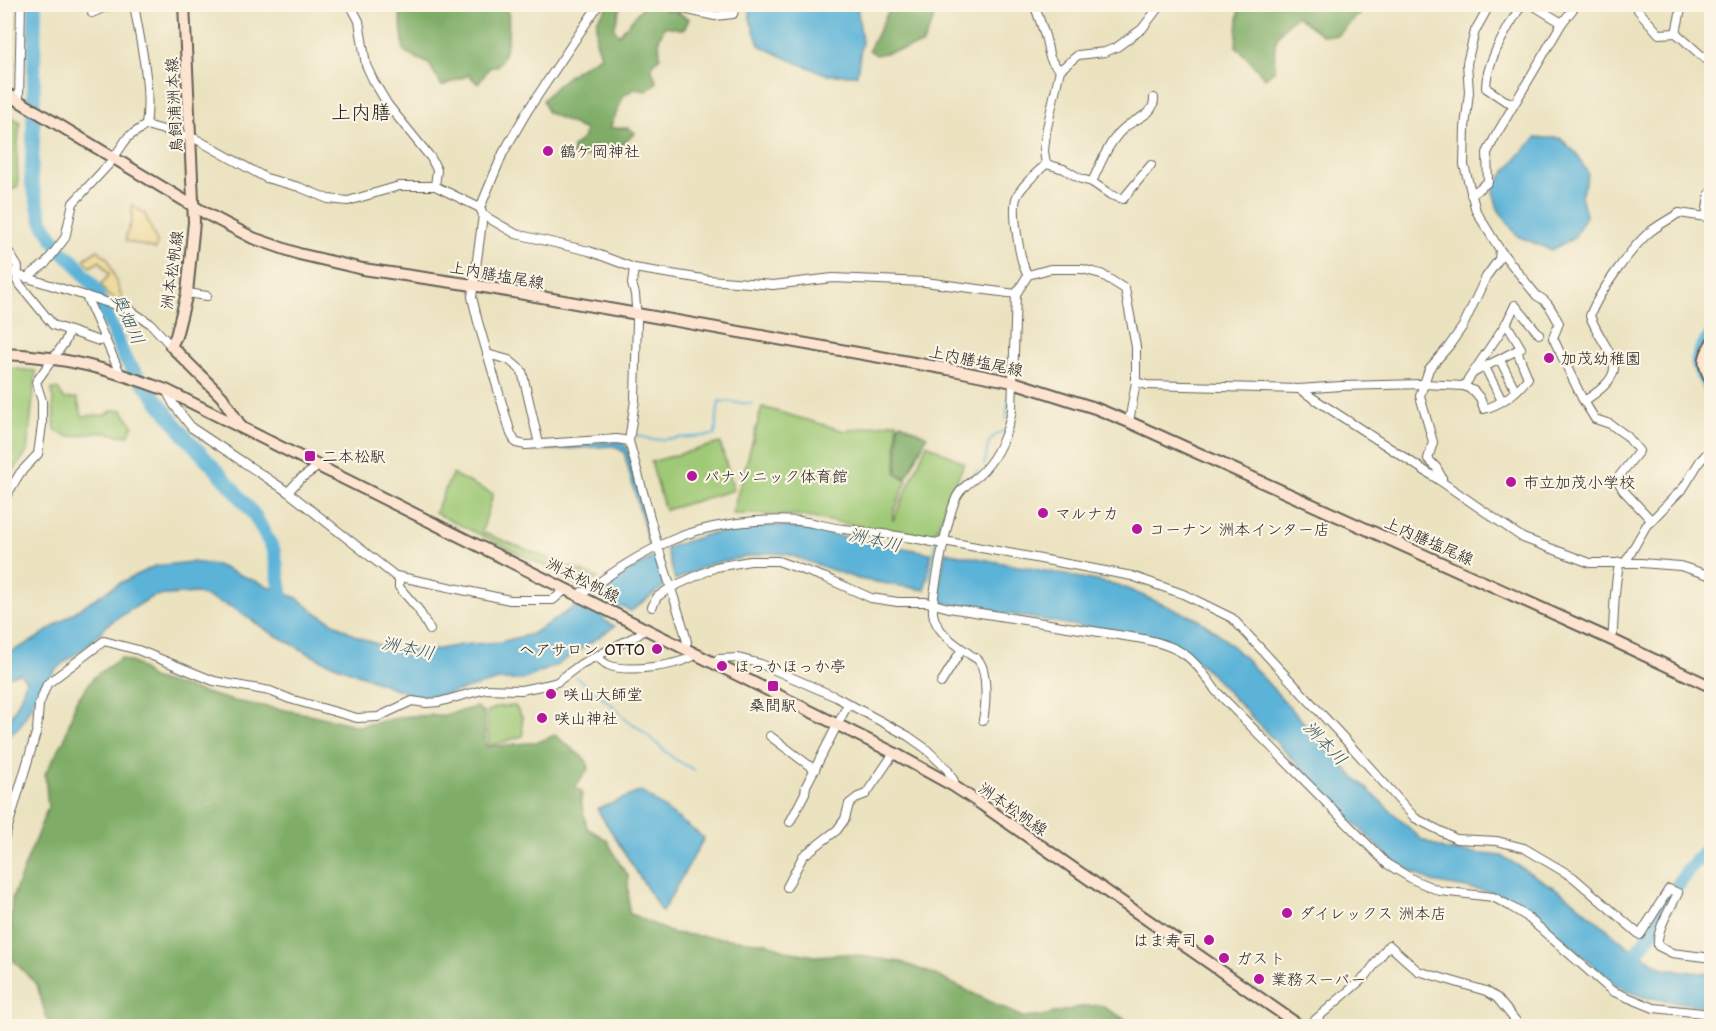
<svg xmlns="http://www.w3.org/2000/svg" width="1716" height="1031" font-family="'Shantell Sans','Klee One',sans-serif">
<rect width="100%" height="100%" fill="#fcf5e5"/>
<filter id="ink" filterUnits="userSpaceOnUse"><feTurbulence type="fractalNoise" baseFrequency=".0167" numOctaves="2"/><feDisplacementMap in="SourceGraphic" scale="12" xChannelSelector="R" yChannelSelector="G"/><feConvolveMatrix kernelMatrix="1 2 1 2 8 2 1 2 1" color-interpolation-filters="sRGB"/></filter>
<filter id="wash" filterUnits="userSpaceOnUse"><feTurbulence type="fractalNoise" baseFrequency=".008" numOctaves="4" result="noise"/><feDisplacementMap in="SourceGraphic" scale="24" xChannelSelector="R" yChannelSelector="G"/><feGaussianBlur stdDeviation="1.35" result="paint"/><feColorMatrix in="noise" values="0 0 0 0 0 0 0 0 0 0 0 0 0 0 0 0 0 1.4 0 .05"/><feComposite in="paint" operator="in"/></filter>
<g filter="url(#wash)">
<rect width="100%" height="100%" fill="#ebe2c0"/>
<g fill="#9fc976" stroke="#5e7249" stroke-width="1.5">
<polygon points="5,113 20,122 17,154 18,186 7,194 4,178"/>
<polygon points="5,368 36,371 27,452 5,483"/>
<path d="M52,389H58L64,399L77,398L82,416L105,415L113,410H122L133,425L128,436C118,435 106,432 95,433C76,434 73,442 55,430Z"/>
<polygon points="762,407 845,431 897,422 896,474 907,480 893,514 893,521 927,444 964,463 933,538 794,515 732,514"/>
<polygon points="720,443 734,490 665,510 651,462"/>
<polygon points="452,474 493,494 482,532 598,578 582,588 561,577 557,572 435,513"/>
<polygon points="515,706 522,717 523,736 489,746 487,712 497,707"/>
</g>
<g fill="#7fad67" stroke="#4e6442" stroke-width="1.5">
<path d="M610,4L621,5L614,29L619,35L644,5L679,13L689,19L684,30L665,26L659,39L660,57L653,63L652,70L657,82L647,91L635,89L624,95L610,128H629L635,133L621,146L597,147C590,156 584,159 572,158L573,147L584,137L585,130L547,112L543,100C560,80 578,68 601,56L596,41L597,20Z"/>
<polygon points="892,4 936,5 933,21 922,45 876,55 869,50"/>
<path d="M399,5H508C509,26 511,48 497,66L489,68L478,84L469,75L442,86L429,64L404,52Z"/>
<path d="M1236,5H1364L1363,10L1337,36L1322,35L1296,16C1274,35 1273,41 1275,70L1265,78L1236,46L1239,8Z"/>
<polygon points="901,423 927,436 906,478 897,473 898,426"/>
<polygon points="121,658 137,665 151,678 234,701 313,715 359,726 408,716 444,715 476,707 484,712 486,747 538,742 555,735 586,760 589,768 575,787 582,792 581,801 587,828 607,840 621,866 628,875 629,913 672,933 767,943 787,951 815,956 846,954 901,962 933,974 1024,1018 1042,1016 1080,1007 1100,1005 1137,1026 49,1026 37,985 9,956 12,899 48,807 45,774 64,740 76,701 95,676"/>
</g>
<g fill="#eeda9e" stroke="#857b5d" stroke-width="1.5">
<polygon points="132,205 145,214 157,242 156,249 126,241 126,235 132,220"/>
<polygon points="98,250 108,259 124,303 107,295 101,284 109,275 100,261 90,267 84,259"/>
</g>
<g fill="#5bb3d8" stroke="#3c687a" stroke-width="1.5">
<polygon points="750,5 857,5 862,42 857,75 828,75 788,59 759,45 750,19"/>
<path d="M1536,138H1560L1577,154L1588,174L1581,195L1586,216L1574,238L1551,250L1517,236L1498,209L1492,188C1507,171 1519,153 1536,138Z"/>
<polygon points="617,441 624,444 628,450 654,543 649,545 624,452 614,446 532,451 533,447"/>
<polygon points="764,525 786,526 931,553 925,590 858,579 787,554 767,553 710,564 675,580 666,548 705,535"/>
<polygon points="945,552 1118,585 1197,619 1218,633 1245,658 1348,771 1421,839 1445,850 1502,856 1568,896 1627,946 1665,969 1711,974 1711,1007 1644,997 1627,991 1612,982 1549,926 1510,900 1496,893 1432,882 1394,862 1347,816 1203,666 1186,652 1160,640 937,602"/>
<polygon points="655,556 664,586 631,611 595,591"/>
<path d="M191,562L216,565L297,598L315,612L356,636L392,650L428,651L461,645L500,642L532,634L576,606L615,626L557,665L522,680H499L446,694L417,697L319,659L268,631L232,607L197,593L153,596L108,624L89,644L57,668L42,685L20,726L5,740L4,723C16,713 22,695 26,681L20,673L5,678V655L34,640L91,601L120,583L155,566Z"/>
<polygon points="641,791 704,838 662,912 597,809"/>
</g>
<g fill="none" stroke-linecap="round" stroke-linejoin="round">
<g stroke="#5bb3d8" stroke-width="2">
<polyline points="1006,420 1009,396"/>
<polyline points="636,435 653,440 715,435 719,401 752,404"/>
<path d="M984,465C991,446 981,443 1003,431"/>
<polyline points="930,580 936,540 953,493 978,471"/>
<polyline points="576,677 617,709 627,721 637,726 673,758 694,770"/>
</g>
<g stroke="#5bb3d8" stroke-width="14">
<polyline points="35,4 33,141 31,180 42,221 61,251 74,262 94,287 125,359 184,435 231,486 255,516 274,551 284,609"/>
<path d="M1712,334C1692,360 1694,364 1712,391"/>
<polyline points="582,626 630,592"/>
<polyline points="1674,891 1688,870 1712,844"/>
<polyline points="1626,967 1651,933 1669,901"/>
</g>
</g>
</g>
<g filter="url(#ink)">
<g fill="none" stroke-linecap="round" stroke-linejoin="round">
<g stroke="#646155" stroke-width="10">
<g id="street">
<path d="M134,4C140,43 152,86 146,125"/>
<polyline points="350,4 359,21 366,65 373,80 388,105 431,158 437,170 435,186"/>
<polyline points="599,4 528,110 503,153 480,208 483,215 472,297 478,322 511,434 516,443 526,445 617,439 629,441"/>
<polyline points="661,4 715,16 733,14 736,4"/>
<path d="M1034,4C1038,15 1042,26 1045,36C1050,52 1046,58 1060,70"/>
<polyline points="1531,4 1562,23"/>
<polyline points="1638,4 1638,10 1659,34 1676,33 1682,4"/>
<polyline points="92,13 103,8 119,4"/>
<polyline points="1676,33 1712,65"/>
<polyline points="19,99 21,4"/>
<path d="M1514,104L1504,100L1486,88C1486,60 1508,28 1522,4"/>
<polyline points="1046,164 1064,169 1081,179 1092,182 1111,195 1123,199 1151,165"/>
<path d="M1092,182C1101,163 1108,143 1123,129C1134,118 1155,116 1154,98"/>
<polyline points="1471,195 1488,182 1487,153 1495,137 1562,23 1577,4"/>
<polyline points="483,215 516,234 589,251 634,268 709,280 773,285 833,278 925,282 1016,294"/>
<polyline points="4,244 18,267 17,281 53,325 99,341 105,339"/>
<path d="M1500,250L1537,296C1549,301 1553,313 1559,323L1553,338L1582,398L1595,419L1610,424L1627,436L1639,451L1617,479L1623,490L1652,521"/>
<polyline points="4,267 18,275 128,309 151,324 171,346"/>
<polyline points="634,268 632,284 635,294 637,320 635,400 629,441 658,547 684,630 687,642 684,648"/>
<path d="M1028,275C1020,266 1011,208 1017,196C1021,186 1038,172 1046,164L1044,151L1046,132L1060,70L1078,55L1105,52L1117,47L1142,29L1161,4"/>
<polyline points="26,278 45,264 65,238 73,203 110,163 128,137 146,125 196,139 266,178 299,187 328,199 348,201 399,186 435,186 480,208"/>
<polyline points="187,293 207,296"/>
<polyline points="86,296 120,373"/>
<polyline points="487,354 509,360 522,371 539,444"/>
<polyline points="1500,360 1516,391"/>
<polyline points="1485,367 1502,401"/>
<polyline points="1473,373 1521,348 1506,323"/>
<path d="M1136,382L1147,385L1299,389L1341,386L1424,384L1464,386L1474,391L1480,398L1484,409C1502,404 1517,392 1528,378L1517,351"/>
<polyline points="1464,386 1507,322 1515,305 1539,334"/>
<polyline points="1299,389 1439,480 1523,538 1590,563 1641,563 1680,566 1712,576"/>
<polyline points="166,390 174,405 192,428 288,492 399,579 399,587 418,609 430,630"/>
<path d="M1584,401C1637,368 1607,358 1590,316C1597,295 1634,244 1651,231C1660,224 1670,219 1679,213L1706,217L1709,194L1712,191"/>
<polyline points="1439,480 1442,478 1436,467 1428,459 1433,442 1420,396 1429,369 1449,346 1463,326 1486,277 1499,259 1500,250 1476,211 1464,165 1465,128 1469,92 1467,63 1475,31 1490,4"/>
<polyline points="288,492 300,479 319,466"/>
<polyline points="4,500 20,473 38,454 42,425 42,401 36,382 65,342 69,331"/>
<polyline points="1625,563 1646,526 1684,487 1700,461 1712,448"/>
<polyline points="396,576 510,600 553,600 566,589"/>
<path d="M582,592H585C612,573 641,553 672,540C707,524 760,518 799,521C814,522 829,528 844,529C873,533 902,535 931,542L939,543L944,541L1132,576L1183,594L1232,618L1341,735L1415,818L1456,839L1497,841L1524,848L1573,877L1640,935L1669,889L1678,893C1671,908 1656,929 1658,946L1672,953L1712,958"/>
<path d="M652,607L657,597L670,588L716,567L750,561H778L826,578L871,598L898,602H926L949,608L1143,639C1183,647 1194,658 1216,691L1387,864L1414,880L1440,891L1493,897L1508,905L1526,916L1612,991L1654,1008L1712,1014"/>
<path d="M1612,640C1615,615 1613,585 1620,562"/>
<path d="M596,656C600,659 604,663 608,665C627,673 680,666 696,654"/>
<polyline points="715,664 718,659 738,658 761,664 836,697 908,736 925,748 947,769 954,781 952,785"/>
<polyline points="941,683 962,649"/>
<path d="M983,720C986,707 988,673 979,661C977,658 971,656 968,653C955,644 935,631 933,613C932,596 949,505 959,493C965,484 976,479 983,471C998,455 1008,432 1012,410L1016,294L1028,275L1050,269H1082L1101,274L1125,289L1136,347V382L1129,422"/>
<polyline points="770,736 815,770"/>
<polyline points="790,822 805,793 806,786 848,704"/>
<polyline points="4,840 37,730 39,705 47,684 104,641 138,650 214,681 270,691 290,699 357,718 378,717 412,701 426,703 439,702 486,689 521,690 546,685 557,682 581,664 638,635 645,629"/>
<polyline points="787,887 803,856 837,830 845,819 849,804 858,797 866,794 894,753"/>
<polyline points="1308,1026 1366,976 1389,945 1418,971 1486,991 1497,998 1520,1026"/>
</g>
</g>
<g stroke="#646155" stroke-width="14">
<g id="secondary">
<polyline points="184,4 194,222 187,293 176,336 171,346 222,397 240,425"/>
<polyline points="4,92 205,213 253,238 299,254 363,269 473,285 948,369 1013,382 1095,408 1129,422 1612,640 1712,687"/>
<path d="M1712,342C1702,360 1702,364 1712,382"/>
<path d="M4,354C63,356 112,370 166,390L894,753L952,785L981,804L1300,1026"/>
</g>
</g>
<use href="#street" stroke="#fff" stroke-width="8"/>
<use href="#secondary" stroke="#fde4d1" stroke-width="10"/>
</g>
</g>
<g fill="#b5179e" stroke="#fcf5e5" stroke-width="2">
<circle cx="548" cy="151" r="6"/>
<circle cx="1549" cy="358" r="6"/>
<rect x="304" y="450" width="12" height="12" rx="3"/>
<circle cx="692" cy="476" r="6"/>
<circle cx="1511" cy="482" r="6"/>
<circle cx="1043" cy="513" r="6"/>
<circle cx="1137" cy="529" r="6"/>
<circle cx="657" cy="649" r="6"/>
<circle cx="722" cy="666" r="6"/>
<rect x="767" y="680" width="12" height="12" rx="3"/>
<circle cx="551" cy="694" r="6"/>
<circle cx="542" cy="718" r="6"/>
<circle cx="1287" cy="913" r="6"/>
<circle cx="1209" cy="940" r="6"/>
<circle cx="1224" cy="958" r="6"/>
<circle cx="1259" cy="979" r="6"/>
</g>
<g text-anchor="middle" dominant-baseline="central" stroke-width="4.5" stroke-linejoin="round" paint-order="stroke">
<g font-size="16" fill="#1c1c1c" stroke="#fcf5e5">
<text transform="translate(174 105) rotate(-93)">鳥飼浦洲本線</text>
<text transform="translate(172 270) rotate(-82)">洲本松帆線</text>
<text transform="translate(497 275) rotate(10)">上内膳塩尾線</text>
<text transform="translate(976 361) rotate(12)">上内膳塩尾線</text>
<text transform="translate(1429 541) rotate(24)">上内膳塩尾線</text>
<text transform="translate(583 580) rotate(27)">洲本松帆線</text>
<text transform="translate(1013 809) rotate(35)">洲本松帆線</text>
</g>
<g font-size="16" fill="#1c1c1c" stroke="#fcf5e5" text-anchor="start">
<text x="560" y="151">鶴ケ岡神社</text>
<text x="1561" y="358">加茂幼稚園</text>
<text x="322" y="456">二本松駅</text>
<text x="704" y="476">パナソニック体育館</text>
<text x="1523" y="482">市立加茂小学校</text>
<text x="1055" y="513">マルナカ</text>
<text x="1149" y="529">コーナン 洲本インター店</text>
<text x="645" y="649" text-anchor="end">ヘアサロン OTTO</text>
<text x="734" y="666">ほっかほっか亭</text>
<text x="563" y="694">咲山大師堂</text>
<text x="773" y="705" text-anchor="middle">桑間駅</text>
<text x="554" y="718">咲山神社</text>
<text x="1299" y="913">ダイレックス 洲本店</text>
<text x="1197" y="940" text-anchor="end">はま寿司</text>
<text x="1236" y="958">ガスト</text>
<text x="1271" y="979">業務スーパー</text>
</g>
<g font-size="18" font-style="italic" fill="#355867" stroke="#fcf5e5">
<text transform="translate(128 319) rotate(66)">奥畑川</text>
<text transform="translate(875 540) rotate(13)">洲本川</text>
<text transform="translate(408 648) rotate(12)">洲本川</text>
<text transform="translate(1325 743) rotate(46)">洲本川</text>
</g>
<g font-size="20" fill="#1c1c1c" stroke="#fcf5e5">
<text x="361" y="112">上内膳</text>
</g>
</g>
<rect width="1716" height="1031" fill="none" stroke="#fcf5e5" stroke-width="24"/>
</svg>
